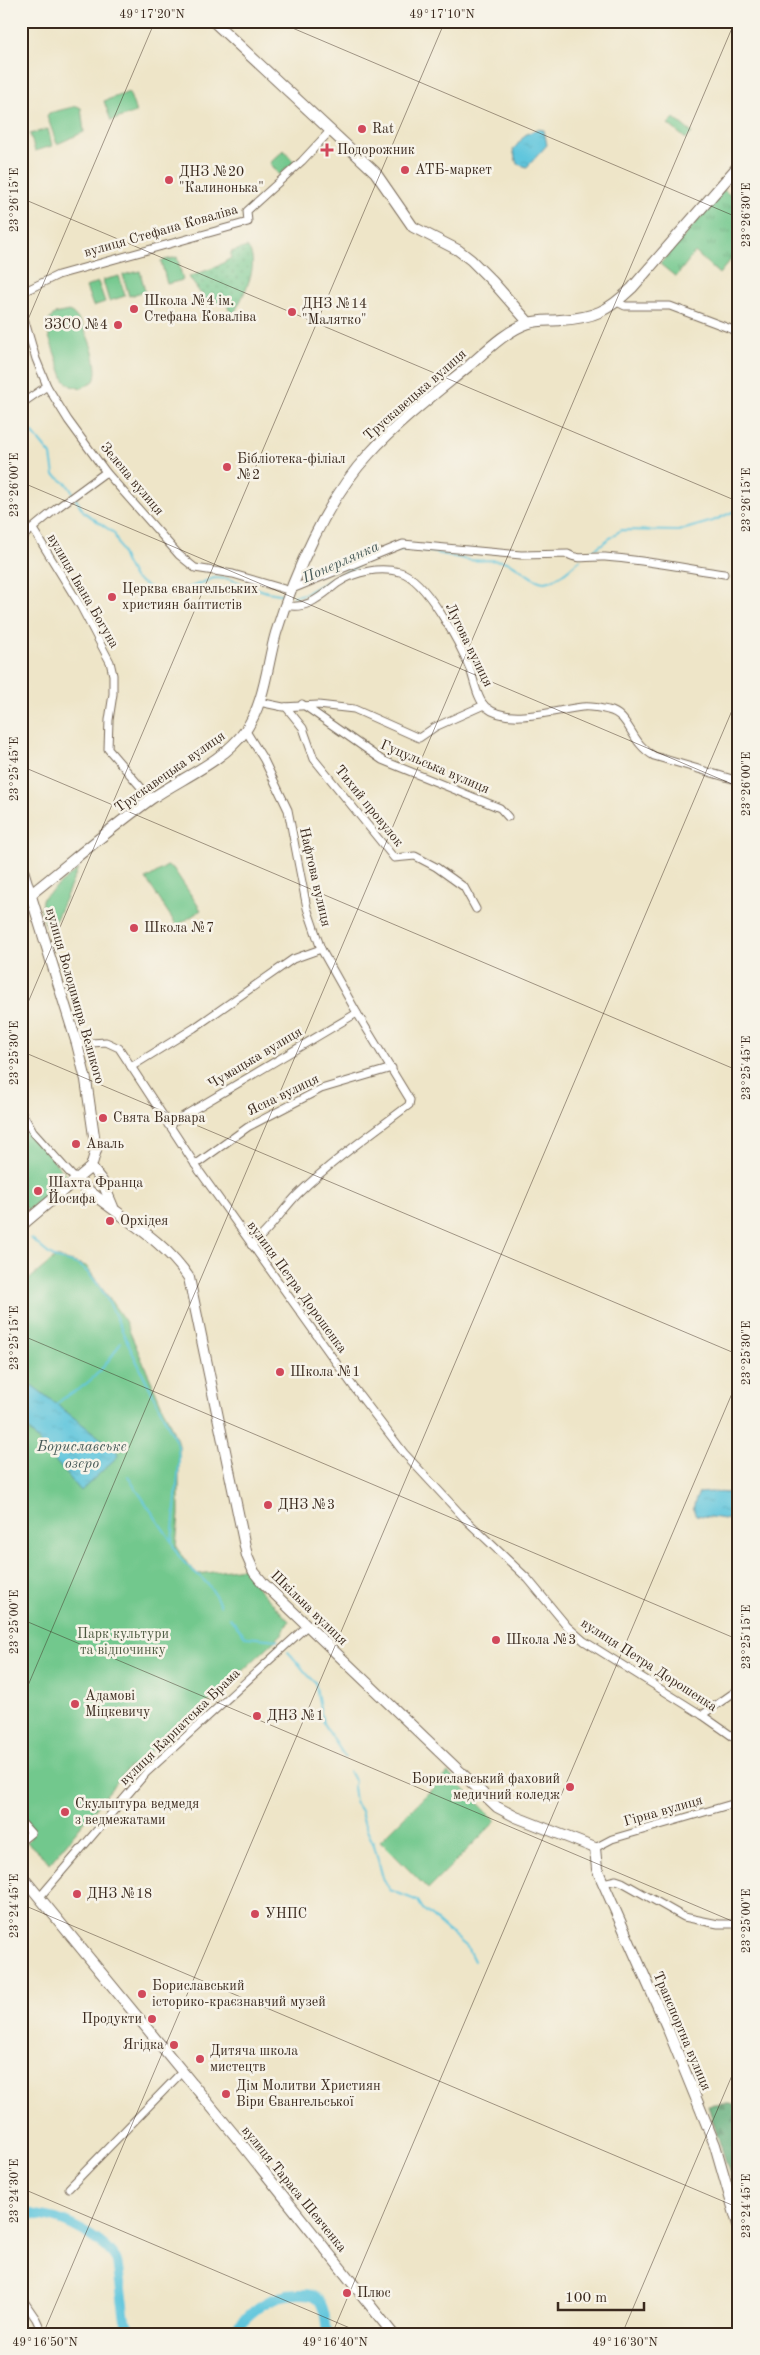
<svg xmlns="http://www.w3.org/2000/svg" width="760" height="2355" font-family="'Old Standard TT',serif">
<defs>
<pattern id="grass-tufts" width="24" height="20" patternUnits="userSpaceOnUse" patternTransform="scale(1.25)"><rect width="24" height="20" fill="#72c88d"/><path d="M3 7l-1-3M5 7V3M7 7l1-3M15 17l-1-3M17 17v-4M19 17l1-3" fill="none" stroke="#5fa373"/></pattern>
<pattern id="forest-firs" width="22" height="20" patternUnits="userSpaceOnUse" patternTransform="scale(1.25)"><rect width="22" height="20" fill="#5dac78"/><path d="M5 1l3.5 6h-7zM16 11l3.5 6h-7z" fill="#4e8c62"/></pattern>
<pattern id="garden-dots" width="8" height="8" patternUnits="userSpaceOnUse" patternTransform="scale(1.25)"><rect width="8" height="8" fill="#72c88d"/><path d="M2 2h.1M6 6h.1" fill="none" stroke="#5fa373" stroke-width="1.8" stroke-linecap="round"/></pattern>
<pattern id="water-ripples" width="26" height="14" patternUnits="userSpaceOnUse" patternTransform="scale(1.25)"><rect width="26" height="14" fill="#60c6dd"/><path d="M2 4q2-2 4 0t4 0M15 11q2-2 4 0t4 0" fill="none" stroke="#54aabd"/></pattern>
</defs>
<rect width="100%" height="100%" fill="#f7f3e8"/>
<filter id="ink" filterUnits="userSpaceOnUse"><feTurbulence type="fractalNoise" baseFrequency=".02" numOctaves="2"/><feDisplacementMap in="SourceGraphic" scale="10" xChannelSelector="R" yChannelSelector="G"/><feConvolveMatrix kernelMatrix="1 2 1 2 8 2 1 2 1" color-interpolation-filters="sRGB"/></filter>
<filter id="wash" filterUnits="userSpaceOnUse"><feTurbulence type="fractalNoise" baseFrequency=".0096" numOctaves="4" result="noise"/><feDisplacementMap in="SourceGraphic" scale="20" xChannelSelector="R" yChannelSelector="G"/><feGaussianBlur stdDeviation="1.12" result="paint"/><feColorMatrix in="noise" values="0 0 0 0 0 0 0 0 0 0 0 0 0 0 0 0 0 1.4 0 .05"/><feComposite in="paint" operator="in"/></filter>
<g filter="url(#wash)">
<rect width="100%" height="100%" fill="#eee5c8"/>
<polygon fill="url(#grass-tufts)" stroke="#567956" points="724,190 739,203 739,250 719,274 695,252 676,277 660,264"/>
<polygon fill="url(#forest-firs)" stroke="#4c6b4b" points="721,2104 731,2104 739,2108 739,2203 708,2106"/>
<g fill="#72c88d" stroke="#567956">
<polygon points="129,92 136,112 111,121 104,101"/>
<polygon points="77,106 81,108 84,132 57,144 47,116 49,113"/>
<polygon points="674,118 692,133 686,139 668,124"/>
<polygon points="48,129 52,146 35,151 30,134"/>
<polygon points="284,150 294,162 279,175 270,163"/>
<polygon points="177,257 183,280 167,284 161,261"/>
<polygon points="140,271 145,292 129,296 123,275"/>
<polygon points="119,276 125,296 109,301 103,280"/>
<polygon points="98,282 105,302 93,306 86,287"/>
<path d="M69,311C84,317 102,367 94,381L81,388L71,386L64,380L49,337L48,322L54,314Z"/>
<polygon points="167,866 173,868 201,910 177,926 146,879"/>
<polygon points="78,869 49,935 41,910 42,899"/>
<polygon points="27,1128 68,1178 28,1210 21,1202 21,1133"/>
<polygon points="56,1257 86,1266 125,1321 179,1445 179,1515 176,1547 189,1566 198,1574 244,1568 256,1586 289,1621 282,1634 214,1697 132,1767 130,1766 50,1863 27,1842 31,1837 21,1825 21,1286"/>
<polygon points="448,1773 496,1821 428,1889 380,1841"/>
</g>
<path fill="url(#garden-dots)" stroke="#567956" d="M247,247C263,265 240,300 232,318L225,299L209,306L189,277L218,266L231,258V252Z"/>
<g fill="url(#water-ripples)" stroke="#4e787e">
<polygon points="537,129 544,130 547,145 527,167 517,164 513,150 525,135"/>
<polygon points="27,1385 33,1386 117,1451 118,1456 81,1491 21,1421 21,1389"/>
<path d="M709,1492L739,1493V1521L696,1515C691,1509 695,1500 699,1493Z"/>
</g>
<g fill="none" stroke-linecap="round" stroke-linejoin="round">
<g stroke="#60c6dd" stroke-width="2">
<polyline points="21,422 33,433 51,455 54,475 67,484 73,493"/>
<polyline points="75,498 84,512 114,533 125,561 134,578 152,589 166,594 178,592 214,578 229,579 267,592 286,595"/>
<path d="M394,551C421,545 443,556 469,560C482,562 495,558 507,562C520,566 531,581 544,582C556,582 571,567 580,560"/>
<polyline points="588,554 621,530 678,531 713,521 739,509"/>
<polyline points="294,596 304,594 357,566"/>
<path d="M31,1238C39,1245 47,1255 58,1259C66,1262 75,1261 83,1268C105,1287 114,1314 126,1339C143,1375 161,1410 178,1446L179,1463L172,1542"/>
<path d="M56,1405C64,1396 73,1393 82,1387C97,1376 112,1358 121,1342"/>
<path d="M128,1477L172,1542C180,1566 196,1569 210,1587C214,1592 217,1599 220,1605"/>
<polyline points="230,1618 246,1637 278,1640"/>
<path d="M288,1652C297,1661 306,1675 315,1682L323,1723L345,1757"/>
<polyline points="349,1771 355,1782 353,1787 355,1802 361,1811 365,1826 374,1845 383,1878 390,1890 418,1901 423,1909 467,1947 474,1961"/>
</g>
<g stroke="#60c6dd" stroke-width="10">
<path d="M21,2211C33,2215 44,2216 56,2219C75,2225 108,2243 117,2261L125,2320L133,2334"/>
<path d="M230,2334C251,2312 269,2293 301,2294C306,2294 312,2294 316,2297C325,2305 326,2323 327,2334"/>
</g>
</g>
</g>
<g filter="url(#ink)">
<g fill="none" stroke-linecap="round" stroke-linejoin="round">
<g stroke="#7a6b5a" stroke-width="9">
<g id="street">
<polyline points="21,293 58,275 248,222 247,211 302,161 330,131"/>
<polyline points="617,302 625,306 670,306 739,332"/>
<polyline points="21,308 36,359 47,386 68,420 106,472 179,555 195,568 233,574 291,591"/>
<polyline points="21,404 47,386"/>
<polyline points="33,529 81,607 110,662 113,675 113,694 109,720 108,749 151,799"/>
<polyline points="21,538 57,508 106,472"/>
<path d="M292,589L403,544L521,555L568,554C578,561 593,556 605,557C645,560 685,568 724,574"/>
<path d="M285,605C307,611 322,595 338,583C356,571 380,567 400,572C426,579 460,644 470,669C474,679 477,700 486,707C508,726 555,710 582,707C590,706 600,708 608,710C631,715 629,742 654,756L739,781"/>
<polyline points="259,702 283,707 318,705 354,709 419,738 435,727 484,705"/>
<polyline points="302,704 382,760 500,808 508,817"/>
<polyline points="286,707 303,728 314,759 394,858 415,856 436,867 464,887 476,909"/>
<path d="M246,731L264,760L288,810L307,908L321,949L357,1013L410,1100L409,1105C372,1133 332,1161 298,1194C282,1210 270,1231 251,1245"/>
<polyline points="21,902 31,894"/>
<polyline points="77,1044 106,1042 119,1048 200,1172 355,1389 404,1453 466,1520 528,1579 567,1626 584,1641 702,1715 739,1741"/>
<polyline points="131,1067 194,1028 293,959 321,949"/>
<polyline points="21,1111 33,1132 76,1180"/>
<polyline points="168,1125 357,1013"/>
<polyline points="195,1165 248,1127 321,1089 392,1068"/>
<polyline points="702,1715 739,1689"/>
<polyline points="21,1822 31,1833 21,1841"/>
<polyline points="595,1848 612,1839 739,1802"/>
<polyline points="603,1883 616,1880 622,1882 684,1917 718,1924 739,1924"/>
<polyline points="39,1898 146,1773 307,1626"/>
<polyline points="69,2188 178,2076"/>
<polyline points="21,2297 36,2319 43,2334"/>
</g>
</g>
<g stroke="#7a6b5a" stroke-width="12">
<g id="secondary">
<polyline points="213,21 375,172 413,227 458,250 471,260 493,282 529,323"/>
<polyline points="21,864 77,1044 86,1080 96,1150 91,1167 21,1226"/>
<path d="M31,894C70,863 109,829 151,799C181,778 223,762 245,731C265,703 267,664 276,633C294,574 327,499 369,454C399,421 436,393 470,365C487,350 507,330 529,323C538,320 551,321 560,320C594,318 608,311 632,288L739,165"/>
<polyline points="91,1167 102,1181 113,1207"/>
<path d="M76,1180C111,1212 163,1237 189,1278L247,1556L254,1572L263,1583L497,1807L516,1817L595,1848L597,1869L667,2027L715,2145L739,2228"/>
<polyline points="21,1875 241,2143 393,2334"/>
</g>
</g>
<use href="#street" stroke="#fff" stroke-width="7"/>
<use href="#secondary" stroke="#fff" stroke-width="10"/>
</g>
</g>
<path fill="none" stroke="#3b2a1e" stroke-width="1" stroke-opacity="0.45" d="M276,21L739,218M21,198L739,502M21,336L155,21M21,482L739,787M21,766L739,1071M21,1019L445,21M21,1051L739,1355M21,1335L739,1640M21,1619L739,1924M21,1702L735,21M21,1904L739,2208M21,2188L364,2334M43,2334L739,694M332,2334L739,1377M622,2334L739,2059"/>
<g fill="#d1495b" stroke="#f7f3e8" stroke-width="2">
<circle cx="362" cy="129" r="5"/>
<path d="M324.5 142.5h5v5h5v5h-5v5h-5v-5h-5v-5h5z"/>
<circle cx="405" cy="170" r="5"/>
<circle cx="169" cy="180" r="5"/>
<circle cx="134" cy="309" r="5"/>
<circle cx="292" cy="312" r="5"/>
<circle cx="118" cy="325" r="5"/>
<circle cx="227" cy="467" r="5"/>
<circle cx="112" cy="597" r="5"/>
<circle cx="134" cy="928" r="5"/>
<circle cx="103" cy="1118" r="5"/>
<circle cx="76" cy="1144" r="5"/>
<circle cx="38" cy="1191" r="5"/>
<circle cx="110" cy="1221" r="5"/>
<circle cx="280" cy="1372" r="5"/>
<circle cx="268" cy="1505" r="5"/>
<circle cx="496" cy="1640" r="5"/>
<circle cx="75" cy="1704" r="5"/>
<circle cx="257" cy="1716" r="5"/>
<circle cx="570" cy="1787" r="5"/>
<circle cx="65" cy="1812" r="5"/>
<circle cx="77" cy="1894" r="5"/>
<circle cx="255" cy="1914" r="5"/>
<circle cx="142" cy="1994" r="5"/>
<circle cx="152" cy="2019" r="5"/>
<circle cx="174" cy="2045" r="5"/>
<circle cx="200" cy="2059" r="5"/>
<circle cx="226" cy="2094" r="5"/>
<circle cx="347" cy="2293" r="5"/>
</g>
<g text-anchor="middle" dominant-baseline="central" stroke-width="5" stroke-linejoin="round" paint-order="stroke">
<g font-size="14" fill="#3b2a1e" stroke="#f7f3e8" text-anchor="start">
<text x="372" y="129">Rat</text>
<text x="337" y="150">Подорожник</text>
<text x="415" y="170">АТБ-маркет</text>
<text x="179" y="172">ДНЗ №20<tspan x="179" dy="16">"Калинонька"</tspan></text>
<text x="144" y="301">Школа №4 ім.<tspan x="144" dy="16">Стефана Коваліва</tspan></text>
<text x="302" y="304">ДНЗ №14<tspan x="302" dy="16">"Малятко"</tspan></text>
<text x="108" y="325" text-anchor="end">ЗЗСО №4</text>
<text x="237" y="459">Бібліотека-філіал<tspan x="237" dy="16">№2</tspan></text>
<text x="122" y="589">Церква євангельських<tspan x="122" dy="16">християн баптистів</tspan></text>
<text x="144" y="928">Школа №7</text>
<text x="113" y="1118">Свята Варвара</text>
<text x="86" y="1144">Аваль</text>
<text x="48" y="1183">Шахта Франца<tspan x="48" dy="16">Йосифа</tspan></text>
<text x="120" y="1221">Орхідея</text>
<text x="290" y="1372">Школа №1</text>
<text x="278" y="1505">ДНЗ №3</text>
<text x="506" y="1640">Школа №3</text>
<text x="85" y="1696">Адамові<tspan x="85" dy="16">Міцкевичу</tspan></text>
<text x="267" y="1716">ДНЗ №1</text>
<text x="560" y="1779" text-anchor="end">Бориславський фаховий<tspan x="560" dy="16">медичний коледж</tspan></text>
<text x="75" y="1804">Скульптура ведмедя<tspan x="75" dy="16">з ведмежатами</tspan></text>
<text x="87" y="1894">ДНЗ №18</text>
<text x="265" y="1914">УНПС</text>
<text x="152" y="1986">Бориславський<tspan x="152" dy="16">історико-краєзнавчий музей</tspan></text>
<text x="142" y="2019" text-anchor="end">Продукти</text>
<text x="164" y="2045" text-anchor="end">Ягідка</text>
<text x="210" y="2051">Дитяча школа<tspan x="210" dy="16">мистецтв</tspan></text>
<text x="236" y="2086">Дім Молитви Християн<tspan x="236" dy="16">Віри Євангельської</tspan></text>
<text x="357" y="2293">Плюс</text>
</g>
<g font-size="14" fill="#3b2a1e" stroke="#f7f3e8">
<text transform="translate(161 231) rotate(-16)">вулиця Стефана Коваліва</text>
<text transform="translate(415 395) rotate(-41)">Трускавецька вулиця</text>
<text transform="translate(132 479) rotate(50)">Зелена вулиця</text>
<text transform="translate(83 591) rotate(60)">вулиця Івана Богуна</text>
<text transform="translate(469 645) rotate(64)">Лугова вулиця</text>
<text transform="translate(435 767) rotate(23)">Гуцульська вулиця</text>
<text transform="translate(170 772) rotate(-35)">Трускавецька вулиця</text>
<text transform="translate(369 806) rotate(51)">Тихий провулок</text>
<text transform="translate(315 877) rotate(77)">Нафтова вулиця</text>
<text transform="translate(75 996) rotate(74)">вулиця Володимира Великого</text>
<text transform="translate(255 1058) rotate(-31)">Чумацька вулиця</text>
<text transform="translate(283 1095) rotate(-26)">Ясна вулиця</text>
<text transform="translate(297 1287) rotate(54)">вулиця Петра Дорошенка</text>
<text transform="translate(309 1608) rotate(44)">Шкільна вулиця</text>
<text transform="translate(649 1665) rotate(33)">вулиця Петра Дорошенка</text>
<text transform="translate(180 1727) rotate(-44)">вулиця Карпатська Брама</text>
<text transform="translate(663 1811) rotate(-16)">Гірна вулиця</text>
<text transform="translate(682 2031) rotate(67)">Транспортна вулиця</text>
<text transform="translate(294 2189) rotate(51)">вулиця Тараса Шевченка</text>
</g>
<g font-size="14" fill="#4c593f" stroke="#f7f3e8">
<text x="123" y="1634">Парк культури<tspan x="123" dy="16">та відпочинку</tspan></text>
</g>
<g font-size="15" font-style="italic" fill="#465957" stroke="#f7f3e8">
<text transform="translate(341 563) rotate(-24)">Понерлянка</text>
<text x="82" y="1447">Бориславське<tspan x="82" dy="17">озеро</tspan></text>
</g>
</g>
<rect width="760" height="2355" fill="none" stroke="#f7f3e8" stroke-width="55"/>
<path d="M558 2302v8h86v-8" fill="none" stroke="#3b2a1e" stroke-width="2.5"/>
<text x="565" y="2302" font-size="15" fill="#3b2a1e" stroke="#f7f3e8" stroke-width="4" paint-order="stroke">100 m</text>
<rect x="28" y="28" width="704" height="2300" fill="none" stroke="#3b2a1e" stroke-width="2"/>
<g font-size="12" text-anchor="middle" fill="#3b2a1e">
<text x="152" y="18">49°17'20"N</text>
<text x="442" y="18">49°17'10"N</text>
<text transform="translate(14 200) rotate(-90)" y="4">23°26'15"E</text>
<text transform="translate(746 215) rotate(-90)" y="4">23°26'30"E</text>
<text transform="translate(14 485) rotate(-90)" y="4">23°26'00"E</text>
<text transform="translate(746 500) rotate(-90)" y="4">23°26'15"E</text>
<text transform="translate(14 769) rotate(-90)" y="4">23°25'45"E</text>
<text transform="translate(746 784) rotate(-90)" y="4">23°26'00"E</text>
<text transform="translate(14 1053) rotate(-90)" y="4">23°25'30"E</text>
<text transform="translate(746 1068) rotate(-90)" y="4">23°25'45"E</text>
<text transform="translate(14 1338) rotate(-90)" y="4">23°25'15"E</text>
<text transform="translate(746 1353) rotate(-90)" y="4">23°25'30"E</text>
<text transform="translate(14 1622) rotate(-90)" y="4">23°25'00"E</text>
<text transform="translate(746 1637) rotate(-90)" y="4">23°25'15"E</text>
<text transform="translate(14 1906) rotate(-90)" y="4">23°24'45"E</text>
<text transform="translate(746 1921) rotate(-90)" y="4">23°25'00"E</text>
<text transform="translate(14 2191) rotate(-90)" y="4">23°24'30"E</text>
<text transform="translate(746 2206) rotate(-90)" y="4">23°24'45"E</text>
<text x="45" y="2346">49°16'50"N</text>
<text x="335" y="2346">49°16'40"N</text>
<text x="625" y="2346">49°16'30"N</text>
</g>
</svg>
